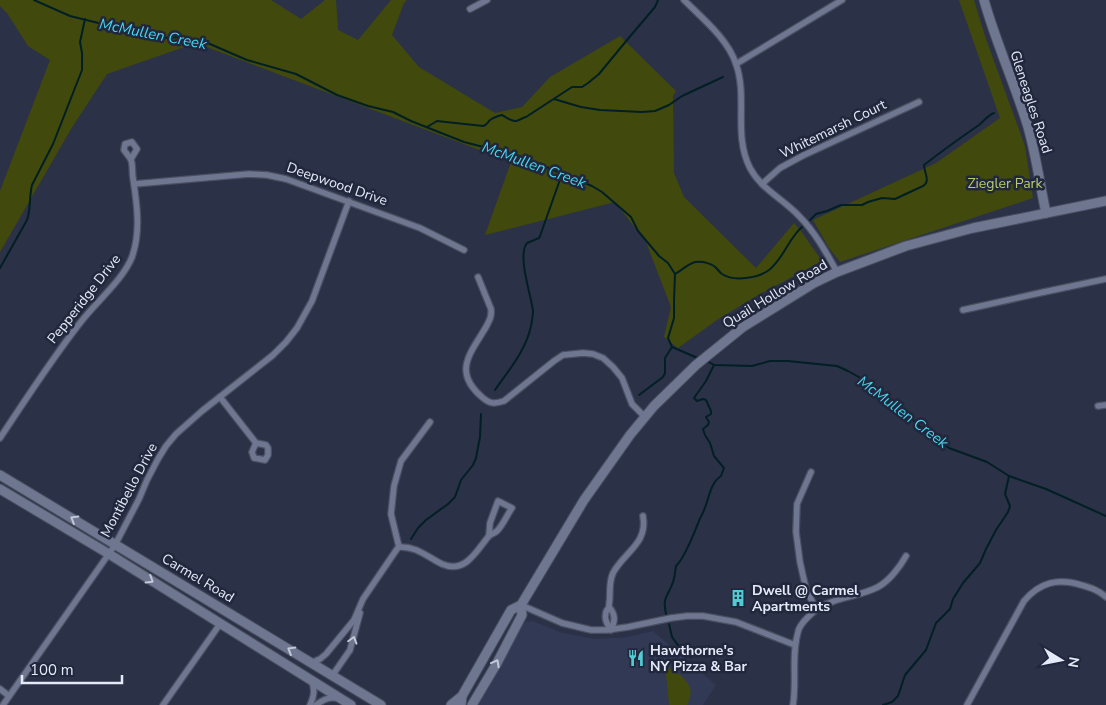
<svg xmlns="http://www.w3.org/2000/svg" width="1106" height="705" font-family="'Nunito Sans',sans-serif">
<rect width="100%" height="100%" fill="#2b3146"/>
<polygon fill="#313955" points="532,621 563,633 595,639 628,637 653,631 716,685 703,705 478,705 523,624 526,622"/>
<g fill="#414a0c">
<polygon points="0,0 271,0 301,19 325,0 336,0 338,30 358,40 391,0 407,0 404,3 392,35 419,67 495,113 522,107 550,77 620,36 676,91 673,96 674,173 684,197 756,268 794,223 801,231 822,261 758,295 717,320 678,348 664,337 671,307 646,242 615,202 485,235 511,162 196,43 107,74 71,129 0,252 0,191 50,60 28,46 7,13 0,6"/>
<polygon points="959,0 974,0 986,39 1025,146 1033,198 840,262 829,248 813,220 936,163 1000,118"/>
<path d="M669,668C674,670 676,672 680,675C691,685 694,691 687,705H669L666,674L667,670Z"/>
</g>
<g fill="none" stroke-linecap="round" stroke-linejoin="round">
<g stroke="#011f25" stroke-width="2">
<polyline points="34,0 70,16 151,36 162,38 183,37 203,41 247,60 296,74 337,95 368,106 393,112 411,121 464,142 495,150 506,152 521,161 546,167 592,186 602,192 631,217 638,231 659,256 668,263 675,274 674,301 674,318 668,338 672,347 700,359"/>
<polyline points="554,99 581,107 600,110 642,112 655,111 669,105 682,96 723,77"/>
<path d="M427,127L437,121L483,126C487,125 487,123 490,120C494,117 498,116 502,115C506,117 512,122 516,121C520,120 522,118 526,117L572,87H582L588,83L599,74L627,40L655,7L658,0"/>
<path d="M810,220L816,214L827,211L841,205H862L868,202L882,198L895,199L923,186C931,181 924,173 924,165C942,151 960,138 979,125C984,121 988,115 994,113"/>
<path d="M0,268L27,220C31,209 29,197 32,185L53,144L82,70V53L80,42L85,19"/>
<path d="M675,274C682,270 688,264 695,262C701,261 709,263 714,266C717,268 719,272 722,274C734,282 758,278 769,270C784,258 788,239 802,227"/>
<polyline points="707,361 714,365 752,366 770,361 788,361 837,366 848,371 864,380 886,395 928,434 949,448 987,462 1009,476 1046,489 1106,516"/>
<path d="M495,390C509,370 526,350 531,326C532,321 533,315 533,311C531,294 517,256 527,243L539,238L540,236L562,174"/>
<polyline points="639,395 663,377 665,373 665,358 672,347"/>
<polyline points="411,539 418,528 426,520 448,504 455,497 461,480 473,465 476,458 480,437 481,414"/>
<path d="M666,614C662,596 668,597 673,582C675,577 675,571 676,566C685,558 694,533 699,521C700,517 703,514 704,510C709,499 710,483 721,476L724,468L714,456L710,443L705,435L703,429L708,425L709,422L706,417L711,414V411L706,400L703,399L697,401L694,398L706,381L714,365"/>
<polyline points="669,624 672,637 677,644 691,657"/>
<polyline points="883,705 892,702 898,696 905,675 926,650 936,623 950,609 953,599 963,583 980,563 986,549 996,530 1008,512 1010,506 1005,494 1009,476"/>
</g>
<g stroke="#4a4f61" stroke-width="8">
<g id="street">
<path d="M684,0C702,18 728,39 736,64C748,98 733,135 750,168C761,189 783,199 799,216C815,232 826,252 837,272"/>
<polyline points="470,9 487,0"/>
<polyline points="736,64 842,0"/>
<polyline points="134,184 249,174 267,175 286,179 420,228 464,250"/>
<polyline points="762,184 780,168 804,155 919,102"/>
<path d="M478,277L491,309C492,317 489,321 486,327C470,354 452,372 483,398C490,404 495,404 504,401L554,361L563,355L583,353L593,354L603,358L613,367L622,378L632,404L645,417"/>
<polyline points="963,310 1044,292 1106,279"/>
<polyline points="220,397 256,443 252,452 254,458 265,460 268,455 268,448 266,445 256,443"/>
<polyline points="1098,406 1106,405"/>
<path d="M0,438C26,399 51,360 80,323C95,303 123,280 132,257C141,232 137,204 133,178C132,173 133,165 131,160C129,156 126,153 124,150L125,144L132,142L137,149L131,159"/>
<polyline points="811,472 797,504 796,532 800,562 806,589 816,609"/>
<path d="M399,547C417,546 427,557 442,564C465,574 476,552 488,537C490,534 494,534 497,531C503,525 507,515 512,508L498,501L490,523L489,535"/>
<polyline points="399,547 391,514 394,486 401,461 430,422"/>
<polyline points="521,605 562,623 591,630 607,630 628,627 671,618 687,616 703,616 736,622 795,645"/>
<path d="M609,607C616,615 615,621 611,630C607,624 604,619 606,612C608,607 609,610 609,605C611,594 608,584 613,573C624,552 648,544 643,516"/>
<polyline points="311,663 320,659 326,654 354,620 363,599 397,549 399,547"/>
<polyline points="332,676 350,650 360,613"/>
<polyline points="0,689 9,696"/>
<polyline points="3,705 115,545 139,499 147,480 158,459 166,446 176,434 202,411 273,355 286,342 297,328 312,301 349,201"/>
<polyline points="163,705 220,624"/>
<path d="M310,705C314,696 315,691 312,682"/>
<path d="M316,705C323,700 328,697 336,698"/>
<path d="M793,705C797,681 791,656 798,632C799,626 804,621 808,617C828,596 855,599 878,587C889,581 900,567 906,556"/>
<path d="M967,705L1024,601C1040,582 1058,578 1081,585C1091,588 1098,590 1106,597"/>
</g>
</g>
<g stroke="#4a4f61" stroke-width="11">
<g id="secondary">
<path d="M984,0C996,43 1015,84 1028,127C1036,155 1040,185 1046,213"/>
<polyline points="0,475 381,705"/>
<polyline points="0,489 109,554 351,705"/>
<polyline points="451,705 462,696"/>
<polyline points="461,705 462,696 511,610 521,605 584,500 630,435 654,406 696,365 743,327 814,283 837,272 906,246 973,228 1106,201"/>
<polyline points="472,705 497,663 522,615 521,605"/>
</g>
</g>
<use href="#street" stroke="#6f7690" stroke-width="5.5"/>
<use href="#secondary" stroke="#6f7690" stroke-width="9"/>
</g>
<defs><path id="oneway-chevron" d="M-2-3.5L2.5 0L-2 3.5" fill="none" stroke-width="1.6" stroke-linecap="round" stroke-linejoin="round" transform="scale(1.25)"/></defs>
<g stroke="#c2c7d9">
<use href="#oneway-chevron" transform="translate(74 519) rotate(-149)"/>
<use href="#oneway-chevron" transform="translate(150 580) rotate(32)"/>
<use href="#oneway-chevron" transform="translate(353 640) rotate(-74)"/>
<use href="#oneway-chevron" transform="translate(291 650) rotate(-149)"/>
<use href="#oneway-chevron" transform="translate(496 663) rotate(-61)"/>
</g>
<defs>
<g id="building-bare" transform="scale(1.35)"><path d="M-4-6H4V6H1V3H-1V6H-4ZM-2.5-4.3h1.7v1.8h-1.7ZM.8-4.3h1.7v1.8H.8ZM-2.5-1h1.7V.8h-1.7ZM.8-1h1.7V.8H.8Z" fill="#51ccd5" stroke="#21273c" stroke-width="2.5" paint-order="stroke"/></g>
<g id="restaurant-bare" transform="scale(1.35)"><path d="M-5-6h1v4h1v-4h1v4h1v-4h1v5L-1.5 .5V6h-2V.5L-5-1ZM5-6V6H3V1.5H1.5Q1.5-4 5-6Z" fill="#51ccd5" stroke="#21273c" stroke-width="2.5" paint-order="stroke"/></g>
</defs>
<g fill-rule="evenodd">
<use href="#building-bare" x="738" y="598"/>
<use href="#restaurant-bare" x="636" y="658"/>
</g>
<g text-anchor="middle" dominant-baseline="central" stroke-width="5" stroke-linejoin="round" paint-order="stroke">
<g font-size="14" fill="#e5eaf8" stroke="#21273c">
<text transform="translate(1031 102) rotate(72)">Gleneagles Road</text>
<text transform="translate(833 129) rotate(-26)">Whitemarsh Court</text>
<text transform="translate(337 184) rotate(19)">Deepwood Drive</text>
<text transform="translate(775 294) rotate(-31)">Quail Hollow Road</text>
<text transform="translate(84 299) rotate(-52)">Pepperidge Drive</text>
<text transform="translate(129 490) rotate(-62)">Montibello Drive</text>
<text transform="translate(198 578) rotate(31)">Carmel Road</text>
</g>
<g font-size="14" fill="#b8ca69" stroke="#21273c">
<text x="1005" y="183">Ziegler Park</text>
</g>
<g font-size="14" font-weight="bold" fill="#e5eaf8" stroke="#21273c" text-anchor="start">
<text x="752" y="590">Dwell @ Carmel<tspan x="752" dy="16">Apartments</tspan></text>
<text x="650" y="650">Hawthorne's<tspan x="650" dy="16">NY Pizza &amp; Bar</tspan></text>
</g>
<g font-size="15" font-style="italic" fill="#47d6f0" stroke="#21273c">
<text transform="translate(153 34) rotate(11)">McMullen Creek</text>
<text transform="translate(534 165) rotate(20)">McMullen Creek</text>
<text transform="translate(903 412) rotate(37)">McMullen Creek</text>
</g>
</g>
<g transform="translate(1061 660) rotate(100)" stroke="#21273c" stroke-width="4" paint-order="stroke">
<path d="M0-4L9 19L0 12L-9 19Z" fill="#e5eaf8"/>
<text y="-8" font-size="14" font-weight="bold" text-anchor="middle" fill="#e5eaf8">N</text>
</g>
<path d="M22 675v8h100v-8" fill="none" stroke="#e5eaf8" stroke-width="2.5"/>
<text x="30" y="675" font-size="15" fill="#e5eaf8" stroke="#21273c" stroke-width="4" paint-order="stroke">100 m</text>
</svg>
